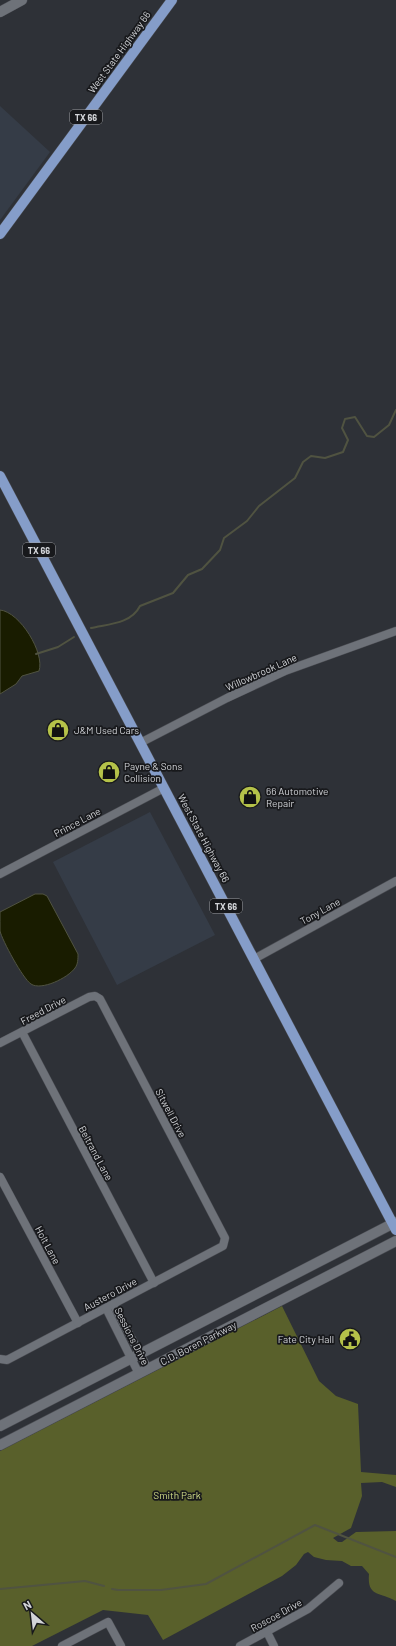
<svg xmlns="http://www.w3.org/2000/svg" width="396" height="1646" font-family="Barlow,sans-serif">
<rect width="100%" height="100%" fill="#2e3137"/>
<g fill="#353c47">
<polygon points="0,106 50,152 0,220"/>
<polygon points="150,812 215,935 117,985 53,862"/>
</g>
<path fill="#59602b" d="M282,1306L319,1381L336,1396L358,1404L361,1472L396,1475V1487L382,1482L361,1483L362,1496L351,1528L333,1538L338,1542H342L356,1532L396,1531V1601C379,1592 367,1597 369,1574L362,1566H351L342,1561L326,1560L314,1557L308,1552L304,1554L296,1565L282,1576L163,1640L148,1615L103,1610L32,1646H0V1451Z"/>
<g fill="#191c00" stroke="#505341">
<path d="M0,610C20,612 45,653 39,671L22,676L16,684L0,694Z"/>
<path d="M35,894H43L47,896L78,954C78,959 78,964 75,968C68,978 41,991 31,984C23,979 2,940 0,931C0,925 0,918 0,912Z"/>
</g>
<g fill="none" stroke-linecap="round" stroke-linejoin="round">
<g stroke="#505341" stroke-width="2">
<path d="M91,628C108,624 131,624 140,606L173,593L188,575L202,569L220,550L224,538L247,521L259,506L295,478L303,462L311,456L325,458L343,452L348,440L342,428L345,419L355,417L367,436L374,437L389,425L396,410"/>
<polyline points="36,654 58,647 74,637"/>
<polyline points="0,1589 85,1581 104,1586"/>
<polyline points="112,1589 118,1590 161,1590 206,1584 315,1525 396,1557"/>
</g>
<g stroke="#4b4d53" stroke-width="9">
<g id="street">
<polyline points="140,743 227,698 285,671 396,631"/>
<polyline points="0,874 164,788"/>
<polyline points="254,959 396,881"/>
<polyline points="22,1032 154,1283"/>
<polyline points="0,1043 89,997 95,996 100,999 225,1238 223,1246 7,1360 0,1359"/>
<polyline points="0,1177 78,1323"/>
<polyline points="113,1304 148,1369"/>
<polyline points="106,1308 139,1374"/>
<polyline points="267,1632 274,1646"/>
<polyline points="62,1646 108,1622 121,1646"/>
<polyline points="240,1646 308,1609 339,1583"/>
</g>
</g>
<g stroke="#4b4d53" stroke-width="11">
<g id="secondary">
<polyline points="0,12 22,0"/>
<polyline points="0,1426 396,1222"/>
<polyline points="0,1445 396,1241"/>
</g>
</g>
<g stroke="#4b4d53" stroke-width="11">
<g id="primary">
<polyline points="0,234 172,0"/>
<polyline points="0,476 396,1230"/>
</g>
</g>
<use href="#street" stroke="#6e7279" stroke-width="8"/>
<use href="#secondary" stroke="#6e7279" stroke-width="10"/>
<use href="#primary" stroke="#859dc9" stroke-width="10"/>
</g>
<defs>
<g id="shop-disc" transform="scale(1.15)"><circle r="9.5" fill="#b5c249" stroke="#18191c"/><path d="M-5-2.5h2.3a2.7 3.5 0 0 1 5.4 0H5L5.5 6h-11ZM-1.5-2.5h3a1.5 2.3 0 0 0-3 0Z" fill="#111"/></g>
<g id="civic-disc" transform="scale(1.15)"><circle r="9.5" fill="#b5c249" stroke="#18191c"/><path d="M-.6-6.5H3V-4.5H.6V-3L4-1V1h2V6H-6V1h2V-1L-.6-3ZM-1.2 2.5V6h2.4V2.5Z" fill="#111"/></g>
</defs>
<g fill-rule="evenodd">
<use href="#shop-disc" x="58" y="730"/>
<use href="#shop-disc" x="109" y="772"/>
<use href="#shop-disc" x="250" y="797"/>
<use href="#civic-disc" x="350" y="1339"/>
</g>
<g text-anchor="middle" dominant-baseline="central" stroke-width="3.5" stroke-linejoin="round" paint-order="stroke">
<g fill="#18191c" stroke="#9a9ca0" stroke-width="1">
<rect x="70" y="110" width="32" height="14" rx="3"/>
<rect x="23" y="543" width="32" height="14" rx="3"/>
<rect x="210" y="899" width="32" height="14" rx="3"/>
</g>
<g font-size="9" font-weight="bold" fill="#d2d4d8">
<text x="86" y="117">TX 66</text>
<text x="39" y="550">TX 66</text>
<text x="226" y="906">TX 66</text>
</g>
<g font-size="10" fill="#d2d4d8" stroke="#18191c">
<text transform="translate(119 52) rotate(-54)">West State Highway 66</text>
<text transform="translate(261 672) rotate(-24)">Willowbrook Lane</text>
<text transform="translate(77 822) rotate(-28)">Prince Lane</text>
<text transform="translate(204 838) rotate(62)">West State Highway 66</text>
<text transform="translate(320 911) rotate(-29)">Tony Lane</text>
<text transform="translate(43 1010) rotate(-28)">Freed Drive</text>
<text transform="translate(171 1113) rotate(62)">Sitwell Drive</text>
<text transform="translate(96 1153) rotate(62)">Beltrand Lane</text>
<text transform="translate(48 1245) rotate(62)">Holt Lane</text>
<text transform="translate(110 1294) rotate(-28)">Austero Drive</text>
<text transform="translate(132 1336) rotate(63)">Sessions Drive</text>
<text transform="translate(198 1343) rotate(-27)">C.D. Boren Parkway</text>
<text transform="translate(276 1615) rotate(-29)">Roscoe Drive</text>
</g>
<g font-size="10" fill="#d2d4d8" stroke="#18191c" text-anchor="start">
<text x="74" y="730">J&amp;M Used Cars</text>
<text x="124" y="766">Payne &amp; Sons<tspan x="124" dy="12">Collision</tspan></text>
<text x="266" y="791">66 Automotive<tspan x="266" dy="12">Repair</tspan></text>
<text x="334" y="1339" text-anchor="end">Fate City Hall</text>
</g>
<g font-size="10" fill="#d3df89" stroke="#18191c">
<text x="177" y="1495">Smith Park</text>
</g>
</g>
<g transform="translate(32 1614) rotate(332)" stroke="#18191c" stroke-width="3" paint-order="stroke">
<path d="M0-3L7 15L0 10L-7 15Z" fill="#d2d4d8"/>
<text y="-6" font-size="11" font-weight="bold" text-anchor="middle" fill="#d2d4d8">N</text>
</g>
</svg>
